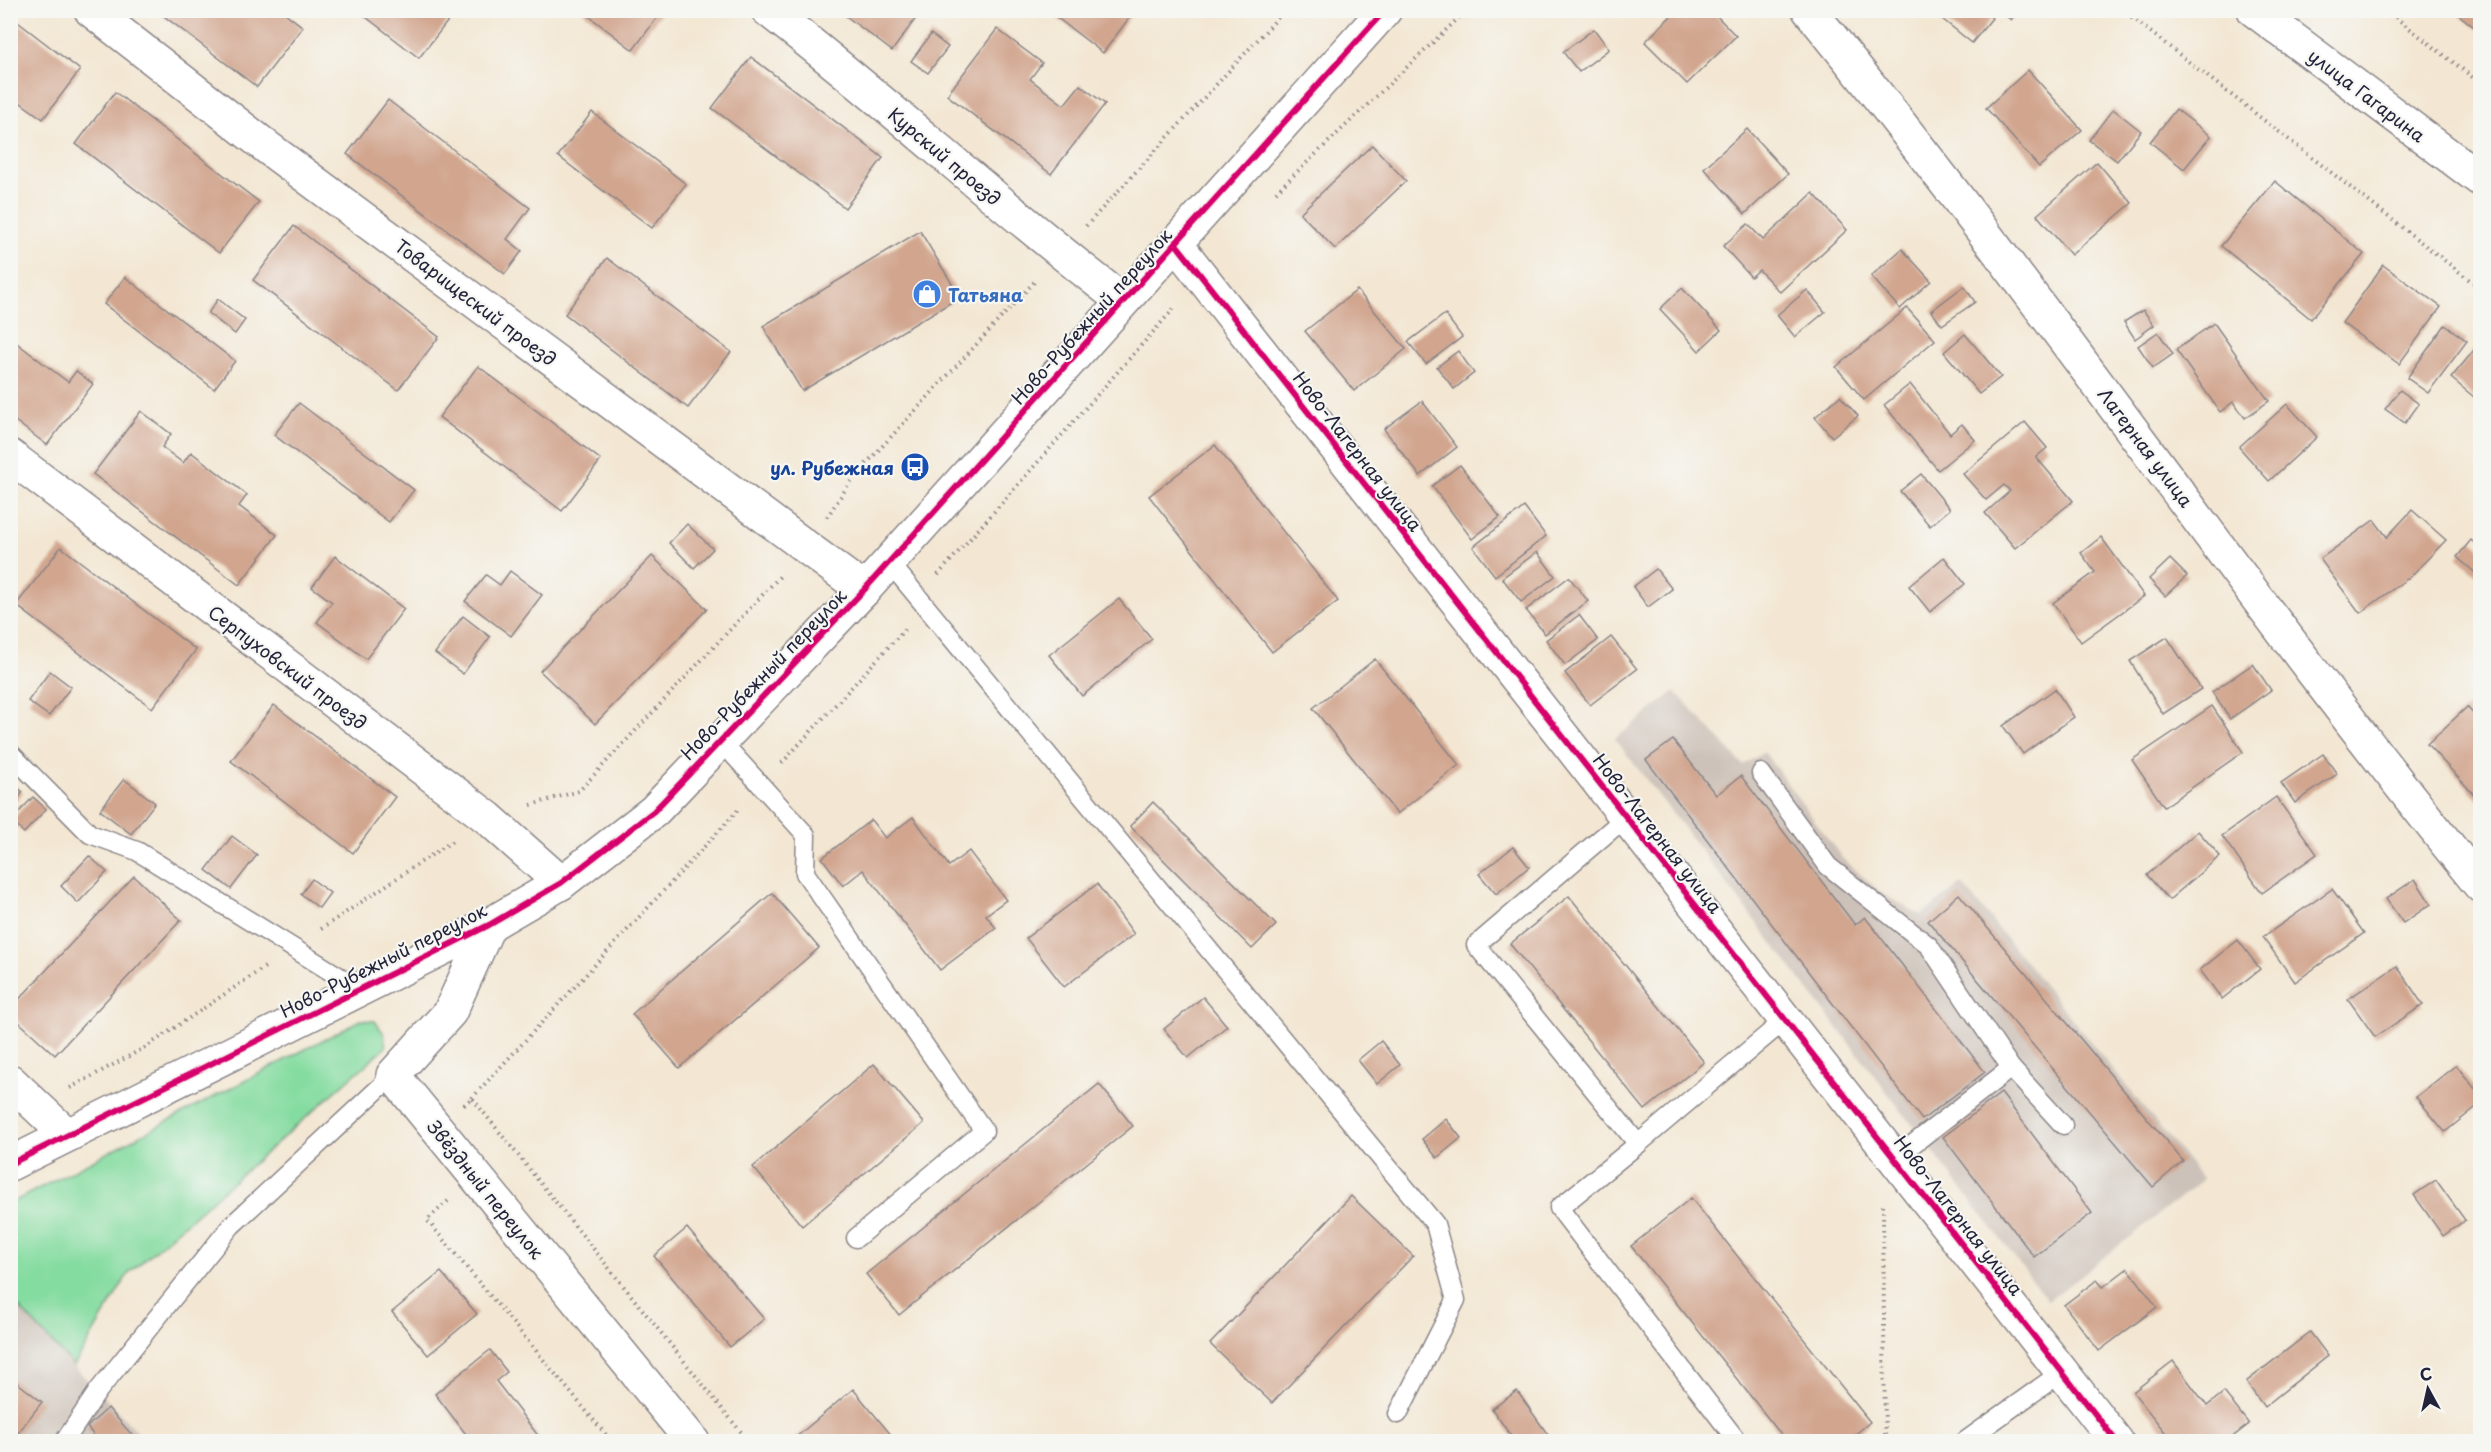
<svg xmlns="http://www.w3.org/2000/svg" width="2491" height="1452" font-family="'Playpen Sans',sans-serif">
<rect width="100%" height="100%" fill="#f6f6f2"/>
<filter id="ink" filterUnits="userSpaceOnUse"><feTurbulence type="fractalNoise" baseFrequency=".0167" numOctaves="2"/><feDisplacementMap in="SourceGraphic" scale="12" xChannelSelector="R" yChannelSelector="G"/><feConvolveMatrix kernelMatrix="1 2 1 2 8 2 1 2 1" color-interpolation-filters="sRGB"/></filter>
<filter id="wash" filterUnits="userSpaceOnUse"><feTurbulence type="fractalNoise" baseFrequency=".008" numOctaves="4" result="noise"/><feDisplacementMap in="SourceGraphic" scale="24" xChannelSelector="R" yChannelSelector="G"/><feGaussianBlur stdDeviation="1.35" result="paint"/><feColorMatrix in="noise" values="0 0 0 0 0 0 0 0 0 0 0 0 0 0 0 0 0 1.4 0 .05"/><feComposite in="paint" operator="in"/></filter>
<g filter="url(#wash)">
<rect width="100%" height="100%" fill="#f3e7d3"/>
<g fill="#cdc2b9">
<polygon points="1675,691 1743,765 1764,752 1843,859 1884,895 1921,915 1962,884 2203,1180 2048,1301 1615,739"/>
<polygon points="10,1299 74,1366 146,1441 11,1441"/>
</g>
<polygon fill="#85dca0" stroke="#547f6e" stroke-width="1.5" points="361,1020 375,1021 384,1034 386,1047 128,1274 74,1366 11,1299 11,1203"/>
<g id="blocks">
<g fill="#d1a58e">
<polygon points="156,10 281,10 303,27 257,87"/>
<polygon points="357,10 454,10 455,12 419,58"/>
<polygon points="581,10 663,10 633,50"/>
<polygon points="838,10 922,10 892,51"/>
<polygon points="1047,10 1135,10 1103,53"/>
<polygon points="1677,10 1711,10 1736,36 1687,84 1645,42"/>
<polygon points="1931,10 1982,10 1992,18 1972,43"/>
<polygon points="1998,10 2019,10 2011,20"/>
<polygon points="2453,10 2480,10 2480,29 2479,31"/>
<polygon points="10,16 80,70 43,119 10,95"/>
<polygon points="997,29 1042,63 1030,79 1064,105 1080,85 1105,104 1051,174 947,95"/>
<polygon points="1594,29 1609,49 1579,72 1563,52"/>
<polygon points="931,34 948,47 928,73 911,61"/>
<polygon points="751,57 883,158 845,208 712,108"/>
<polygon points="2028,70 2082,130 2039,167 1986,108"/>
<polygon points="115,92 259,202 219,253 76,144"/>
<polygon points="388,100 530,208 507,239 522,251 505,274 347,154"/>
<polygon points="2113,109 2141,131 2117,161 2089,140"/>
<polygon points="2176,109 2211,136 2184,169 2150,142"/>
<polygon points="592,112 686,184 652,228 558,156"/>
<polygon points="1747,129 1788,174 1745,214 1704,168"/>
<polygon points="1372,145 1406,181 1335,249 1300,213"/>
<polygon points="2097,162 2132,203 2071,255 2037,215"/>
<polygon points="2275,181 2364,254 2311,319 2221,246"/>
<polygon points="1813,193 1847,230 1780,292 1759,270 1751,277 1723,246 1748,224 1763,240"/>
<polygon points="294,226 439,337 398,390 253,280"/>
<polygon points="920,231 960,297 802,391 763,326"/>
<polygon points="1902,249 1931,281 1900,309 1871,276"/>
<polygon points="607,258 731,352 688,408 565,314"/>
<polygon points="2383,265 2441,307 2399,364 2342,323"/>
<polygon points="125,277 235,361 214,389 104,304"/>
<polygon points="1964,286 1975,302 1942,325 1931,311"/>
<polygon points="1682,288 1721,330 1699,351 1660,309"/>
<polygon points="1357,290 1406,349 1354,391 1305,331"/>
<polygon points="1807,290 1825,312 1795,337 1777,315"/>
<polygon points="218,299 245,320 235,334 208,313"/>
<polygon points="1907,308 1935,340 1864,400 1836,367"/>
<polygon points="2143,310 2154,325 2135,339 2124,322"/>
<polygon points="1445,314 1462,337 1426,364 1408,342"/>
<polygon points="2214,323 2269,401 2245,418 2233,402 2220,412 2176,350"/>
<polygon points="2445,325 2467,341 2428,393 2407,378"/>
<polygon points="2158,332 2173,354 2153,368 2138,346"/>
<polygon points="1965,334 2001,377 1979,394 1944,352"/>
<polygon points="10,338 68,382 76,371 93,384 47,445 10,417"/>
<polygon points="2480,343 2480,402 2451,378"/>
<polygon points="1458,351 1474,373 1454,389 1437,367"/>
<polygon points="478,366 601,460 562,511 439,417"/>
<polygon points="1910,384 1950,434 1962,424 1975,440 1938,470 1884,405"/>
<polygon points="2400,390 2419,404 2405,423 2385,409"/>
<polygon points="1840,396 1858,416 1832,437 1815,417"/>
<polygon points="1422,401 1457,447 1420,476 1384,429"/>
<polygon points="299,403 414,490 389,522 274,435"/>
<polygon points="2287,404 2317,437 2269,481 2239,447"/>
<polygon points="141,411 171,434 162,447 183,463 191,452 247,495 239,506 277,535 239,585 93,474"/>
<polygon points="2025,422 2047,448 2036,457 2073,501 2015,548 1985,513 2010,491 2004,485 1986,500 1963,474"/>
<polygon points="1215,445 1338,601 1272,652 1149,496"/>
<polygon points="1460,465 1500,517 1472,539 1432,486"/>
<polygon points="1921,474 1950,509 1930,526 1900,491"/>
<polygon points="1524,507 1546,536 1495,576 1473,547"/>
<polygon points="2412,510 2446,540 2411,576 2360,613 2320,559 2374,520 2387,537"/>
<polygon points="687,524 713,549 694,568 669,543"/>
<polygon points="2101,537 2144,596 2081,642 2053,603 2095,572 2081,553"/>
<polygon points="2471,540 2480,548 2480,577 2457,557"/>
<polygon points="61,547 196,650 152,708 16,605"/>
<polygon points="1537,552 1555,576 1521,602 1502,578"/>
<polygon points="335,556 404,609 366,659 317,622 332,602 312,587"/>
<polygon points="652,556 707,609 595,724 540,671"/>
<polygon points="1944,557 1965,584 1930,612 1909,586"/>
<polygon points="2170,559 2187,576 2165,596 2149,579"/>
<polygon points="1656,569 1672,589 1648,607 1633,587"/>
<polygon points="510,571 542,595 511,636 465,601 486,575 500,585"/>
<polygon points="1569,577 1588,601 1545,634 1526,610"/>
<polygon points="1119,599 1152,639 1082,696 1049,655"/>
<polygon points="1579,615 1598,640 1565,665 1546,640"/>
<polygon points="463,616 490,637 463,674 435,653"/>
<polygon points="1611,637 1637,669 1590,705 1565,673"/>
<polygon points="2167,637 2201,689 2163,714 2130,661"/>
<polygon points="1375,659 1459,765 1397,814 1313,708"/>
<polygon points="2253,664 2271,690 2230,719 2212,692"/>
<polygon points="50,671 71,687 49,716 28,701"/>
<polygon points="2055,689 2074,717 2023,754 2003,726"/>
<polygon points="274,705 395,797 353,853 231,761"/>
<polygon points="2212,706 2243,752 2164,807 2132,760"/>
<polygon points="2467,707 2480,721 2480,801 2427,744"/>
<polygon points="1673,740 1716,795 1741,776 1855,925 1865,917 1985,1072 1922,1120 1646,760"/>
<polygon points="2323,754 2337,774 2295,803 2281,783"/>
<polygon points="124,779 155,803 131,834 100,810"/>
<polygon points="13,784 23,792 15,802 10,798 10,787"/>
<polygon points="33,797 46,809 24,833 11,821"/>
<polygon points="2276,797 2317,854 2262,893 2222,836"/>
<polygon points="1153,802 1276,925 1252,949 1130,826"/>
<polygon points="913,817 949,866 969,851 1006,900 986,915 996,928 940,970 863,870 843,886 822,858 871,820 885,838"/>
<polygon points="2198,831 2220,856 2169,900 2147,875"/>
<polygon points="232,836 257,855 231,889 206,870"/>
<polygon points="1513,847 1529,867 1496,894 1479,874"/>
<polygon points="89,856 107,872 78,903 61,886"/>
<polygon points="134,876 181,920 55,1055 10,1014 10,1009"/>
<polygon points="312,879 330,893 319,908 301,894"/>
<polygon points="2415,879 2431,904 2403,923 2386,899"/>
<polygon points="1097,884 1134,934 1064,987 1026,938"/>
<polygon points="2332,889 2364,933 2295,982 2263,937"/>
<polygon points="772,893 819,948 679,1068 632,1014"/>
<polygon points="1959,894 2183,1161 2153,1187 1928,921"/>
<polygon points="1569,896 1704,1062 1645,1110 1510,944"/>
<polygon points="2238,940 2260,969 2222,999 2200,970"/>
<polygon points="2397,966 2423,1005 2375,1037 2348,999"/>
<polygon points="1203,997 1227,1026 1188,1058 1164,1029"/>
<polygon points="1381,1041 1400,1065 1377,1084 1358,1060"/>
<polygon points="874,1064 924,1123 802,1226 753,1167"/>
<polygon points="2456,1065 2480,1095 2480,1104 2445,1132 2416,1097"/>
<polygon points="1099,1084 1133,1126 899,1315 866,1274"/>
<polygon points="2001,1093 2092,1213 2034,1257 1943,1137"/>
<polygon points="1446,1119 1461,1138 1437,1158 1422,1139"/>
<polygon points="2436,1180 2465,1220 2443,1236 2414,1195"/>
<polygon points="1351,1196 1413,1256 1272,1403 1210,1344"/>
<polygon points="1691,1198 1870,1422 1846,1442 1787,1442 1631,1246"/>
<polygon points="687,1228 764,1319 730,1347 654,1256"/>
<polygon points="2128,1268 2157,1307 2099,1351 2064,1305 2097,1280 2103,1287"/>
<polygon points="441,1272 477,1314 428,1355 392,1312"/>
<polygon points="2310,1332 2328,1356 2264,1407 2246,1382"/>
<polygon points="490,1350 507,1372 496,1381 543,1442 472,1442 435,1394"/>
<polygon points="2173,1361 2207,1406 2224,1392 2249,1424 2226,1442 2187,1442 2181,1435 2172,1441 2133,1392"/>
<polygon points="10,1377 42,1402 11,1442 10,1442"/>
<polygon points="853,1389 897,1442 799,1442 795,1438"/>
<polygon points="1517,1391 1553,1442 1515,1442 1492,1409"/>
<polygon points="108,1408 133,1436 127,1442 99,1442 87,1427"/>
</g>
</g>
</g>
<g filter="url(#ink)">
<use href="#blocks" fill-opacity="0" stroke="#8a8487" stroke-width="1.5"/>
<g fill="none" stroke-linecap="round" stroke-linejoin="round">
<g stroke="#8a8487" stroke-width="21">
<g id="service">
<polyline points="889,562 1435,1224 1456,1300 1398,1414"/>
<polyline points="721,741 806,835 805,873 984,1131 856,1238"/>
<polyline points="10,753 90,834 137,851 359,989"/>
<polyline points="1761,773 1828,866 1929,946 2011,1068 2063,1125"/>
<polyline points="1626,817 1476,945 1638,1144 1785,1020"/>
<polyline points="1638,1144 1559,1208 1738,1442"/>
<polyline points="1895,1158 2011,1068"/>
<polyline points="64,1442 98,1391 231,1226 393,1075"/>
<polyline points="1964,1442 2062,1372"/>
</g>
</g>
<g stroke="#8a8487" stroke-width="36">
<g id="minor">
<polyline points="91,10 268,148 864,590"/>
<path d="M768,10C889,103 1001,208 1123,301"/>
<path d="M1809,10C2042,295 2248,600 2480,885"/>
<polyline points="1176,244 2117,1442"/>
<polyline points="10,456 488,818 561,883"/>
<polyline points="489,925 450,1012 393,1075 693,1442"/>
<polyline points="10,1081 66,1134"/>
<polyline points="10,1164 489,925 561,883 654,811 864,590 1385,10"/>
</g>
</g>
<g stroke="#8a8487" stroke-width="36">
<polyline id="primary" points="2254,10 2480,179"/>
</g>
<g stroke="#8a8487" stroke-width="4" stroke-dasharray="1.5 4.5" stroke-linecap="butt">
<polyline points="2122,10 2480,288"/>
<polyline points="2386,10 2480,83"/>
<polyline points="1276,192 1467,10"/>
<polyline points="1086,226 1285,10"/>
<polyline points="827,517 853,478 1036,280"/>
<polyline points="938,575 1176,306"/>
<polyline points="782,763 905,629"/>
<polyline points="531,805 579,791 782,574"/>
<polyline points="321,929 454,840"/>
<polyline points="70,1088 146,1047 265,967"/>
<polyline points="472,1098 740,808"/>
<polyline points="464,1105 472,1098 749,1442"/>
<polyline points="448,1201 427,1220 612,1442"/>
<polyline points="1883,1205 1885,1442"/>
</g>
<use href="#service" stroke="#fff" stroke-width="18"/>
<use href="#minor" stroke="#fff" stroke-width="33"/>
<use href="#primary" stroke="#fff" stroke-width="33"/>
<g stroke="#f6f6f2" stroke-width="10">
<g id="cycleway">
<polyline points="1176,244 2117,1442"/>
<polyline points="10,1164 489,925 561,883 654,811 864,590 1385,10"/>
</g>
</g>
<use href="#cycleway" stroke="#d6006c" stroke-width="6"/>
</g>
</g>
<defs>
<g id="shop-disc" transform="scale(1.5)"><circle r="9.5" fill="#3f7fe0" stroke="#f6f6f2"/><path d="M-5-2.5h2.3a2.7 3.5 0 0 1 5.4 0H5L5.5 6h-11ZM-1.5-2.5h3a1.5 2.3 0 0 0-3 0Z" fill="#fff"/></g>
<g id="bus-disc" transform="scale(1.5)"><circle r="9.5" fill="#1a4fb4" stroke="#f6f6f2"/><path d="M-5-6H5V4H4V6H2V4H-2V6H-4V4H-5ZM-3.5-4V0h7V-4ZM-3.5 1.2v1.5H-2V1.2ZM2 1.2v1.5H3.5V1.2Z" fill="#fff"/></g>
</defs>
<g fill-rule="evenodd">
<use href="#shop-disc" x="927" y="294"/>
<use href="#bus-disc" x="915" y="467"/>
</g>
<g text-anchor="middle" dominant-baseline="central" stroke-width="4.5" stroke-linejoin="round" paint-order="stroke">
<g font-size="18" fill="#22223b" stroke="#f6f6f2">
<text transform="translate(2367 95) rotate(37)">улица Гагарина</text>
<text transform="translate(945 156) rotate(40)">Курский проезд</text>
<text transform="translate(476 302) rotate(37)">Товарищеский проезд</text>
<text transform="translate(1091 316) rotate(-48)">Ново-Рубежный переулок</text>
<text transform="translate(2146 447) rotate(53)">Лагерная улица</text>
<text transform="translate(1358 451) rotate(52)">Ново-Лагерная улица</text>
<text transform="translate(288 667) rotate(37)">Серпуховский проезд</text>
<text transform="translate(763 674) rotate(-46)">Ново-Рубежный переулок</text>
<text transform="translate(1658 833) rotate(52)">Ново-Лагерная улица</text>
<text transform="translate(383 960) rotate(-27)">Ново-Рубежный переулок</text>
<text transform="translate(486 1189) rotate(51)">Звёздный переулок</text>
<text transform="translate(1959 1215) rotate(52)">Ново-Лагерная улица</text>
</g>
<g font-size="18" font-weight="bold" fill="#366cbe" stroke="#f6f6f2" text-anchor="start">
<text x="948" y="294">Татьяна</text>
</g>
<g font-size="18" font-weight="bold" fill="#164399" stroke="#f6f6f2" text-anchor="end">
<text x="894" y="467">ул. Рубежная</text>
</g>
</g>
<rect width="2491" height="1452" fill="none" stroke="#f6f6f2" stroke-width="36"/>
<g transform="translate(2428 1389) rotate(352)" stroke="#f6f6f2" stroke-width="4.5" paint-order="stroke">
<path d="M0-4.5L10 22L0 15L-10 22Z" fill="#22223b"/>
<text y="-9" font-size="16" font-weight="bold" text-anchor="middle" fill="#22223b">С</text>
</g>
</svg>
